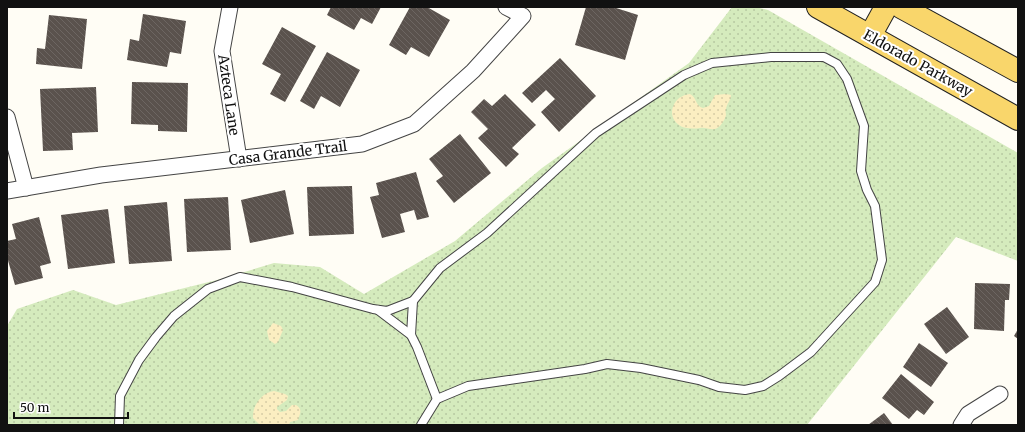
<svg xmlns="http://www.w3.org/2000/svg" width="1025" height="432" font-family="Merriweather,serif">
<defs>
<pattern id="grass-dots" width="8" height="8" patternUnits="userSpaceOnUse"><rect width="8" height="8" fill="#d5ebbd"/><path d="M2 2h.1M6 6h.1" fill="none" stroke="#b6c8a1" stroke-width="1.8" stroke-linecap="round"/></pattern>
<pattern id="sand-dots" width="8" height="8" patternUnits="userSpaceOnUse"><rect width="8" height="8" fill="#fbeec1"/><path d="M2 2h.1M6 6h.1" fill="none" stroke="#d6cba5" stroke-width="1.8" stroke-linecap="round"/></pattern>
<pattern id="building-back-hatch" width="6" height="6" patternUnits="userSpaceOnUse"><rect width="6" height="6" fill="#5a524d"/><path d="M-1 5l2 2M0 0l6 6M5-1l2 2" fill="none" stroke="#6d6662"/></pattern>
</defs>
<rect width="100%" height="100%" fill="#fffdf5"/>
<polygon fill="url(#grass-dots)" points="732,7 755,7 768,10 1018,153 1018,261 956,237 807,425 7,425 7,326 17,309 73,290 116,305 225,278 274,263 320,267 364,294 455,241 542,168 689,63"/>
<g fill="url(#sand-dots)">
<path d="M690,94C697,97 695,106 703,108L709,106L715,95L726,94L731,95C731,100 727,103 726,109C725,111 726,113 726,115C725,120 720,128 715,129C710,130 705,127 700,128C694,129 684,129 679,125C665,115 674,95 690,94Z"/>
<polygon points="273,323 281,326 283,330 278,342 275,344 269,340 267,331"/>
<path d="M274,391L285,394L288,396L287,400L277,407V409L280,412L286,411L292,405H296C303,409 300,414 298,420L290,422L289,425H260L253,418C252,406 262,392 274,391Z"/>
</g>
<g fill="url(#building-back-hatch)">
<polygon points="331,7 381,7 372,24 361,18 354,30 327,15"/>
<polygon points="410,7 427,7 450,20 429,57 411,47 406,55 389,45"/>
<polygon points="586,7 613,7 638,15 625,60 575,45"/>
<polygon points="143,14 186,21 181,54 170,52 167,67 127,60 130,39 139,41"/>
<polygon points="49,15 87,19 82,69 36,64 37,48 45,49"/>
<polygon points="282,27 316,46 285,102 270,94 281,74 262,64"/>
<polygon points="327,52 360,70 340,107 321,96 314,109 300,101"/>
<polygon points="560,58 596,96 559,132 541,112 555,99 546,90 532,103 522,93"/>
<polygon points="132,82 188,83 187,132 158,131 158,125 131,124"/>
<polygon points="96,87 98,132 72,133 73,150 43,151 40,89"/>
<polygon points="505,94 536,125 512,148 519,154 506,167 478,138 488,129 471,112 484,99 492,106"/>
<polygon points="460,134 491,173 454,203 436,181 443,176 429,159"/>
<polygon points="416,172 429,217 417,220 414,210 400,214 405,232 382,238 370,197 379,195 376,183"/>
<polygon points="352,186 354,234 309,236 307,187"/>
<polygon points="285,190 294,234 250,243 241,200"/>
<polygon points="228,197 231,250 187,252 184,199"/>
<polygon points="167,202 172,261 129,264 124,206"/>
<polygon points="108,209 115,263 68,269 61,215"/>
<polygon points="39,217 51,263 40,266 43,278 15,285 7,257 7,241 16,239 12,224"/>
<polygon points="975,283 1010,284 1009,300 1005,300 1004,331 974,329"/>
<polygon points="947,307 969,337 946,354 924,324"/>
<polygon points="1018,329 1018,339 1014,336"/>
<polygon points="919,343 948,363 931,387 903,367"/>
<polygon points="901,374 934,402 924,415 917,410 909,419 882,398"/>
<polygon points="884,413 893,425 868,425"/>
</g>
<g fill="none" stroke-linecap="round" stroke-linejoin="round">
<g stroke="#444" stroke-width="10">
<g id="service">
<polyline points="413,301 411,335 417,347 437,399"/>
<polyline points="378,310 411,335"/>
<polyline points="119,425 120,396 139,360 156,337 174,316 208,289 240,277 292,287 373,309 387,311 413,301 440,268 487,233 596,133 684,75 712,63 771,57 824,57 837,64 847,79 864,126 861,171 867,190 875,206 882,260 875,282 811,352 779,376 763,386 745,390 719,387 699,380 641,368 607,364 585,369 468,386 437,399 421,425"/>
</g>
</g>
<g stroke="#444" stroke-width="17">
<g id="minor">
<polyline points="230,7 222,51 239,159"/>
<polyline points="7,117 26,188"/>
<polyline points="7,191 101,175 362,144 414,124 473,71 523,16 506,7"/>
<polyline points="961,425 968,414 1000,394"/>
</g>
</g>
<g stroke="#222" stroke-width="24">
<g id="primary">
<polyline points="818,7 1018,119"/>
<polyline points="901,7 1018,71"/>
<polyline points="870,36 886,7"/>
</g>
</g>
<use href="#service" stroke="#fff" stroke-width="8"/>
<use href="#minor" stroke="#fff" stroke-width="15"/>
<use href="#primary" stroke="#f9d66b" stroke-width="22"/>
</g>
<g text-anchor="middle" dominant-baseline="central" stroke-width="4" stroke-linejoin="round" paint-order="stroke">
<g font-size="14" fill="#111" stroke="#fff">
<text transform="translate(918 63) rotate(29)">Eldorado Parkway</text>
<text transform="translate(229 95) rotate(82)">Azteca Lane</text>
<text transform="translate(288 153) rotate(-7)">Casa Grande Trail</text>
</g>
</g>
<rect width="1025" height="432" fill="none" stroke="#111111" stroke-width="16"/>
<path d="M14 412v6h114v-6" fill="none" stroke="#111111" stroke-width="2"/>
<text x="20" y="412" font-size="12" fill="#111111" stroke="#ffffff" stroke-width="3" paint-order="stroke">50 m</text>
</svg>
